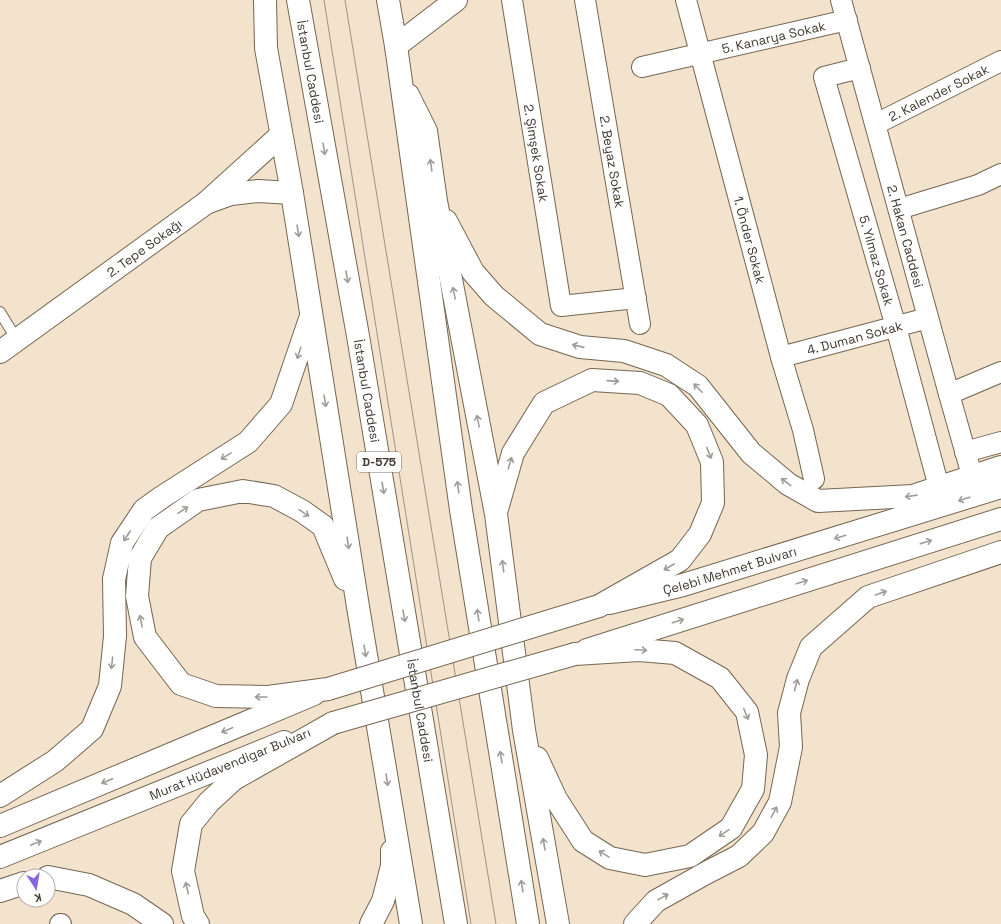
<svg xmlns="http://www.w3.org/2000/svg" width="1001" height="924" font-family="'Space Grotesk',sans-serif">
<rect width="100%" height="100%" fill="#f3e3cc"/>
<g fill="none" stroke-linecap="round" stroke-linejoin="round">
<g stroke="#746652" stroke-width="12">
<polyline id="service" points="0,312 17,340"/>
</g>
<g stroke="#746652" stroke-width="22">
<g id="minor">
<path id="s1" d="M512,0L561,306L636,298"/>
<path id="s2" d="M585,0L640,324"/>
<path id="s3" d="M686,0L781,357L803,430L814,479"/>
<path id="s4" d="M841,0L949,394L971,472"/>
<path id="s5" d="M642,67L847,20"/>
<path id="s6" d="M860,68L824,77L896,327L937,480"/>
<path id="s7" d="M876,124L1001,61"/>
<polyline points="899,209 978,185 1001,174"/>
<path id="s8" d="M781,357L928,318"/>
<polyline points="949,394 1001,372"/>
<polyline points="965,452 1001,442"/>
<polyline points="60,924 61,924"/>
</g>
</g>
<g stroke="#746652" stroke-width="24">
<g id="secondary">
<polyline points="396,46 456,0"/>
<path id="s9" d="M0,352L206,203L281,135"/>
<path id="s10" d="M609,603L683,585L1001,487"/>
<polyline points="587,650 1001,519"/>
<polyline points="0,826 314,694"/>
<polyline points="0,857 284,742"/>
</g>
</g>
<g stroke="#746652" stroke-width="24">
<g id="trunk">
<polyline points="265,0 266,48 292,193 359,613 411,924"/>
<path id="s11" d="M298,0L358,336L456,924"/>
<polyline points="388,0 396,46 461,510 528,924"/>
<polyline points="408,95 426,131 436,201 496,514 524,730 558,924"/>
<polyline points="206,203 231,194 258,191 292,193"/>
<polyline points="446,221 473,272 494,296 540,334 580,347 624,351 666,365 698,386 751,453 788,484 818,501 913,496 1001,467"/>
<polyline points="497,509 513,453 544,403 592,380 640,383 669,395 697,425 712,462 713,503 700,534 680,560 599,606"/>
<polyline points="328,689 268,697 216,696 181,684 145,637 137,596 140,558 158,528 198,500 243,491 274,496 302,511 323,526 345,579"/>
<polyline points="537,758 556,799 583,841 610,858 645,865 690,856 731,828 753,789 756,755 747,712 720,678 675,653 639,650 575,654"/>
<polyline points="0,796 55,761 92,729 110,686 115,636 114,579 122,543 144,510 162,497 248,442 281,404 310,319"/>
<polyline points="48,877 89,885 133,904 162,924"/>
<polyline points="0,891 24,883"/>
<polyline points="198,924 193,916 183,871 191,824 209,802 234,779 333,723"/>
<polyline points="371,924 383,901 392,866 392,851"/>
<polyline points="635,924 656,901 706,873 739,856 763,833 780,802 791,747 789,713 798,679 811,647 868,597 1001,552"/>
</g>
</g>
<use href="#service" stroke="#fff" stroke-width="10"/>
<use href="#minor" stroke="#fff" stroke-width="20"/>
<use href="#secondary" stroke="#fff" stroke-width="22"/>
<use href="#trunk" stroke="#fff" stroke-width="22"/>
<g stroke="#9f9483" stroke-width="1">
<polyline points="324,0 471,924"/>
<polyline points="345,0 496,924"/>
</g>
<g stroke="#746652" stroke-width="24" stroke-linecap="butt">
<g id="secondary-bridge">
<polyline points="328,689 599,606"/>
<polyline points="333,723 575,654"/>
</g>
</g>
<use href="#secondary-bridge" stroke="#fff" stroke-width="22"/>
</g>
<defs><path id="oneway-shaft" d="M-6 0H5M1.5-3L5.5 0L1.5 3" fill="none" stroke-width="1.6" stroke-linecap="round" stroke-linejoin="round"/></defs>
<g stroke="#9e9c97">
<use href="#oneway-shaft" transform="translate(324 149) rotate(80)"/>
<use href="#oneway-shaft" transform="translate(431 165) rotate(-98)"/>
<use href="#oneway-shaft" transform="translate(298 231) rotate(81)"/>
<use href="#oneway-shaft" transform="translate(347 277) rotate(80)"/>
<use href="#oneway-shaft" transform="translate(454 293) rotate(-101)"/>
<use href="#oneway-shaft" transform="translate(578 346) rotate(-167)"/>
<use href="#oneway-shaft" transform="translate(299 353) rotate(108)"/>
<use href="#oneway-shaft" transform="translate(613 381) rotate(4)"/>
<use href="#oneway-shaft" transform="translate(698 388) rotate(-135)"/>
<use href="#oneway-shaft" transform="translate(325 401) rotate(81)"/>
<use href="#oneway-shaft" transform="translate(478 421) rotate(-101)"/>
<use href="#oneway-shaft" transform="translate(709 453) rotate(68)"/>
<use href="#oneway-shaft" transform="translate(226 456) rotate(148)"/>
<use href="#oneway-shaft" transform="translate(510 463) rotate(-73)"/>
<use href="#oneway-shaft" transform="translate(786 482) rotate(-143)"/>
<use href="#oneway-shaft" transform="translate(458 487) rotate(-98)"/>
<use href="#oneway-shaft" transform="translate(383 488) rotate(81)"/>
<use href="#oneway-shaft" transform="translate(911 496) rotate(172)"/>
<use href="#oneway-shaft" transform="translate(964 499) rotate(162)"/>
<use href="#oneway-shaft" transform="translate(183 510) rotate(-34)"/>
<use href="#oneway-shaft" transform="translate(304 513) rotate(34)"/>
<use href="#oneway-shaft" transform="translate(127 536) rotate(123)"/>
<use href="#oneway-shaft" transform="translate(840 537) rotate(163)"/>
<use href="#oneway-shaft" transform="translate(926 542) rotate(-18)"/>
<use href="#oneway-shaft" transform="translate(348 543) rotate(81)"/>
<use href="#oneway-shaft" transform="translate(503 566) rotate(-97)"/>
<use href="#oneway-shaft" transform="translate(669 567) rotate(150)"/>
<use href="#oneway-shaft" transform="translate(802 582) rotate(-18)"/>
<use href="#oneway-shaft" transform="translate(881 593) rotate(-19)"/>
<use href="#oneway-shaft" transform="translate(478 615) rotate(-99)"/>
<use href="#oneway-shaft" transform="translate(404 616) rotate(80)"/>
<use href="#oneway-shaft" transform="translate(141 621) rotate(-101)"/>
<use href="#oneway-shaft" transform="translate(678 621) rotate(-18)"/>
<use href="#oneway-shaft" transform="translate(641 650) rotate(3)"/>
<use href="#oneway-shaft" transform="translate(365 651) rotate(81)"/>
<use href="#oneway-shaft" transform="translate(112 663) rotate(96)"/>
<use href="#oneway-shaft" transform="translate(796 685) rotate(-75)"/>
<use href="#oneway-shaft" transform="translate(261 697) rotate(180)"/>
<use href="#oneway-shaft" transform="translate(746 714) rotate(68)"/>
<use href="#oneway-shaft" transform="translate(227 730) rotate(157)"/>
<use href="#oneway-shaft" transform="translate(501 757) rotate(-99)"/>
<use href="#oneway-shaft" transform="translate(387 780) rotate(81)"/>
<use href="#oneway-shaft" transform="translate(107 781) rotate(157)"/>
<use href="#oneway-shaft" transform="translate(774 812) rotate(-62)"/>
<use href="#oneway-shaft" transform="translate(724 833) rotate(146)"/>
<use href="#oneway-shaft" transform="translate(36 843) rotate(-22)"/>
<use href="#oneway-shaft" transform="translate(544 844) rotate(-100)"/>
<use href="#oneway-shaft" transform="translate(604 854) rotate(-148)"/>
<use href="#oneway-shaft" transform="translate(522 886) rotate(-99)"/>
<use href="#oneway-shaft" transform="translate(187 888) rotate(-102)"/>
<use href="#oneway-shaft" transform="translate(663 897) rotate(-29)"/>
</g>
<g text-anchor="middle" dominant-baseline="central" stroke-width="3.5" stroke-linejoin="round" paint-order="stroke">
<rect fill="#fff" stroke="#78746d" stroke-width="1" x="357" y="452" width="44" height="20" rx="3"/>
<g font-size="12" font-weight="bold" fill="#3e382f">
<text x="379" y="462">D-575</text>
</g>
<g font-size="13" fill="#3e382f" stroke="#fff">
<text stroke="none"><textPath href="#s5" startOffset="135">5. Kanarya Sokak</textPath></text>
<text stroke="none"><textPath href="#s11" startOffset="73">İstanbul Caddesi</textPath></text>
<text stroke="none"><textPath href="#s7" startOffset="70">2. Kalender Sokak</textPath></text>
<text stroke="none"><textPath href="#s1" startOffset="155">2. Şimşek Sokak</textPath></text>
<text stroke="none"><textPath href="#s2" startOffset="164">2. Beyaz Sokak</textPath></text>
<text stroke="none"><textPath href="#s4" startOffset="245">2. Hakan Caddesi</textPath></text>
<text stroke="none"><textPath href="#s3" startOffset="248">1. Önder Sokak</textPath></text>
<text stroke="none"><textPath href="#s9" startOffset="178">2. Tepe Sokağı</textPath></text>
<text stroke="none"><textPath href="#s6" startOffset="228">5. Yılmaz Sokak</textPath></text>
<text stroke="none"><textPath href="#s8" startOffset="76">4. Duman Sokak</textPath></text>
<text stroke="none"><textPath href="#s11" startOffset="397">İstanbul Caddesi</textPath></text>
<text stroke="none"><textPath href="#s10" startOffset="125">Çelebi Mehmet Bulvarı</textPath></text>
<text stroke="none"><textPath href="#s11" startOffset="721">İstanbul Caddesi</textPath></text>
<text transform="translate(230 764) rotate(-22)">Murat Hüdavendigar Bulvarı</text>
</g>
</g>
<g transform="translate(36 888) rotate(168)"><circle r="19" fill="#ffffff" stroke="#b2afac"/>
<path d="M0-3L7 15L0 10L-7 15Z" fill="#8964df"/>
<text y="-6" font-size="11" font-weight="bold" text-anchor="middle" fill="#3e382f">K</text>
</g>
</svg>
